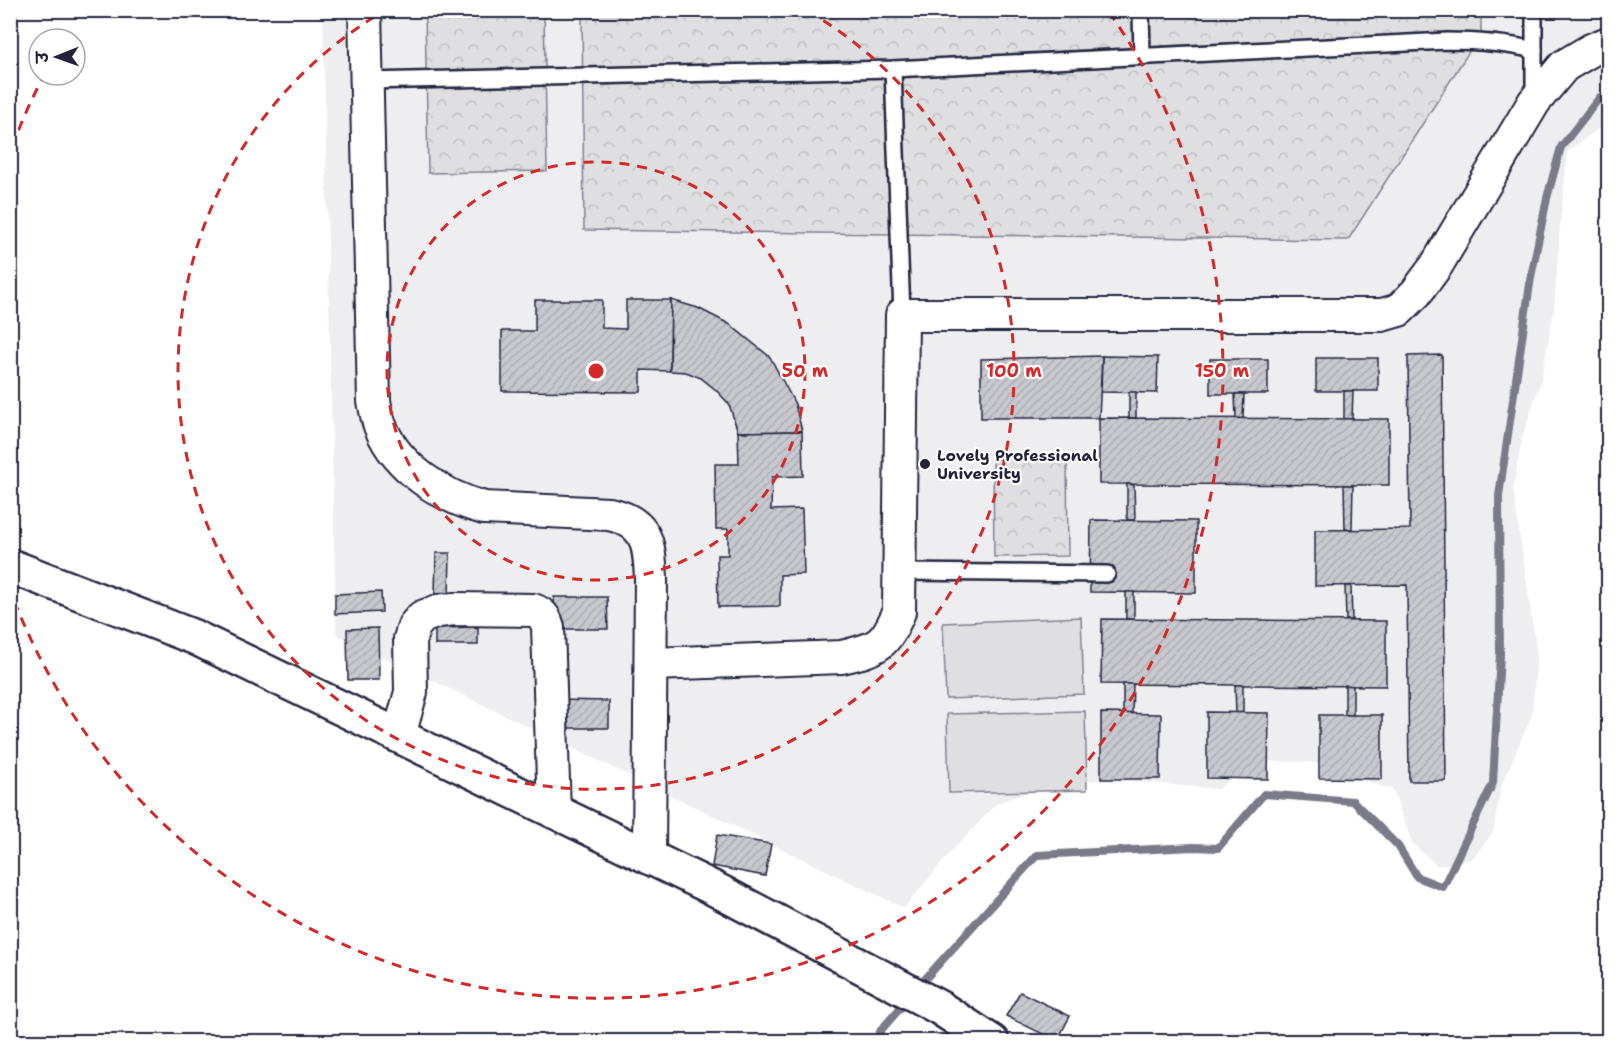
<svg xmlns="http://www.w3.org/2000/svg" width="1619" height="1052" font-family="'Shantell Sans','Playpen Sans Deva',sans-serif">
<defs>
<pattern id="park-crowns" width="20" height="18" patternUnits="userSpaceOnUse" patternTransform="scale(1.5)"><rect width="20" height="18" fill="#dfdfe2"/><path d="M2 6a3 3 0 1 1 6 0M12 15a3 3 0 1 1 6 0" fill="none" stroke="#bfbfc3"/></pattern>
<pattern id="building-hatch" width="6" height="6" patternUnits="userSpaceOnUse" patternTransform="scale(1.5)"><rect width="6" height="6" fill="#c8c8cf"/><path d="M-1 1l2-2M0 6l6-6M5 7l2-2" fill="none" stroke="#acacb3"/></pattern>
</defs>
<rect width="100%" height="100%" fill="#fff"/>
<filter id="ink" filterUnits="userSpaceOnUse"><feTurbulence type="fractalNoise" baseFrequency=".0167" numOctaves="2"/><feDisplacementMap in="SourceGraphic" scale="12" xChannelSelector="R" yChannelSelector="G"/><feConvolveMatrix kernelMatrix="1 2 1 2 8 2 1 2 1" color-interpolation-filters="sRGB"/></filter>
<g filter="url(#ink)">
<polygon fill="#eeeef1" points="323,11 1608,11 1608,122 1568,151 1561,215 1554,309 1541,380 1522,438 1513,489 1537,655 1532,715 1501,786 1493,833 1472,859 1437,866 1412,843 1393,790 1312,762 1252,761 1218,789 1116,780 1055,781 996,804 950,853 904,908 336,634"/>
<g fill="url(#park-crowns)" stroke="#80808e" stroke-width="1.5">
<polygon points="1481,10 1481,33 1348,240 584,230 582,11"/>
<polygon points="425,11 544,11 547,171 428,173"/>
<polygon points="1067,458 1068,556 994,557 993,459"/>
</g>
<g fill="#dfdfe2" stroke="#80808e" stroke-width="1.5">
<polygon points="1081,617 1084,694 946,699 943,623"/>
<polygon points="1085,711 1087,790 949,793 947,714"/>
</g>
<g fill="none" stroke-linecap="round" stroke-linejoin="round">
<g stroke="#7a7a88" stroke-width="8">
<polyline points="917,988 1037,855 1193,847 1218,848 1264,794 1353,801 1398,846 1417,877 1443,887 1493,783 1500,654 1499,496 1531,277 1547,198 1561,147 1600,97 1608,93"/>
<polyline points="875,1042 881,1030 909,998"/>
</g>
</g>
<g fill="url(#building-hatch)" stroke="#22223b" stroke-width="1.5">
<polygon points="535,300 602,300 602,328 626,329 626,300 671,300 670,371 641,370 641,392 502,391 502,331 535,331"/>
<polygon points="671,300 698,308 729,324 770,357 795,404 802,431 738,432 729,404 716,390 701,378 686,372 670,371"/>
<polygon points="1442,355 1446,781 1409,781 1407,585 1315,586 1315,530 1410,529 1408,356"/>
<polygon points="1102,356 1158,357 1157,393 1101,392"/>
<polygon points="1102,356 1099,418 981,418 981,359"/>
<rect x="1316" y="358" width="62" height="33"/>
<rect x="1210" y="359" width="58" height="35"/>
<polygon points="1344,391 1353,391 1352,419 1344,419"/>
<rect x="1129" y="392" width="7" height="26"/>
<polygon points="1235,394 1244,394 1243,419 1236,418"/>
<polygon points="1099,418 1389,419 1389,485 1099,484"/>
<polygon points="802,431 803,476 772,477 771,510 802,509 804,574 780,575 780,606 718,607 717,555 728,555 728,529 716,529 715,464 739,464 738,432"/>
<polygon points="1127,484 1134,485 1135,520 1127,520"/>
<polygon points="1344,485 1353,485 1352,529 1345,529"/>
<polygon points="1091,520 1196,521 1196,593 1090,592"/>
<polygon points="436,553 450,553 449,596 435,595"/>
<polygon points="1345,586 1351,586 1352,620 1346,620"/>
<polygon points="381,592 382,612 335,614 335,594"/>
<rect x="1126" y="592" width="8" height="27"/>
<polygon points="554,597 607,597 608,629 555,629"/>
<polygon points="1102,619 1386,621 1386,686 1101,684"/>
<polygon points="478,627 478,645 435,645 435,628"/>
<polygon points="378,628 379,680 348,680 347,629"/>
<polygon points="1123,684 1133,684 1132,714 1123,714"/>
<polygon points="1235,685 1243,685 1243,713 1236,713"/>
<polygon points="1345,685 1353,686 1353,715 1345,715"/>
<polygon points="557,700 609,701 609,728 557,728"/>
<polygon points="1207,712 1269,713 1268,779 1207,778"/>
<polygon points="1101,713 1161,714 1160,779 1101,779"/>
<polygon points="1319,715 1382,715 1382,779 1319,778"/>
<polygon points="717,835 771,844 765,876 712,866"/>
<polygon points="1020,992 1070,1016 1057,1041 1006,1016"/>
</g>
<g fill="none" stroke-linecap="round" stroke-linejoin="round">
<g stroke="#22223b" stroke-width="20">
<g id="lane">
<polyline points="1141,10 1142,56"/>
<polyline points="1534,10 1534,96"/>
<polyline points="893,69 902,315"/>
<path d="M367,81L893,69L1447,41C1476,41 1505,43 1534,50"/>
<polyline points="899,572 1107,574"/>
</g>
</g>
<g stroke="#22223b" stroke-width="36">
<g id="street">
<path d="M365,10L374,401C376,409 377,420 381,428C398,469 443,497 484,508L609,514C648,522 649,544 651,578L649,858"/>
<path d="M652,664L842,657C878,648 884,647 899,612L902,315H1382L1399,310L1416,293L1436,266L1534,102L1564,66L1591,50L1608,43"/>
<path d="M399,736L411,692L410,639L414,626L422,617L438,611L454,609L533,610C542,613 545,617 548,627L554,812"/>
</g>
</g>
<g stroke="#22223b" stroke-width="38">
<polyline id="secondary" points="10,566 194,637 399,736 713,888 940,1008 992,1042"/>
</g>
<use href="#lane" stroke="#fff" stroke-width="15"/>
<use href="#street" stroke="#fff" stroke-width="32"/>
<use href="#secondary" stroke="#fff" stroke-width="33"/>
</g>
</g>
<g fill="none" stroke="#d62828" stroke-width="3" stroke-dasharray="10 8">
<circle cx="596" cy="371" r="209"/>
<path d="M808 11A418 418 0 1 1 384 11"/>
<path d="M12 147A626 626 0 0 1 43 77M1109 12A626 626 0 1 1 12 595"/>
</g>
<circle fill="#22223b" stroke="#fff" stroke-width="2" cx="925" cy="464" r="6"/>
<g text-anchor="middle" dominant-baseline="central" stroke-width="4.5" stroke-linejoin="round" paint-order="stroke">
<g font-size="16" font-weight="bold" fill="#22223b" stroke="#fff" text-anchor="start">
<text x="937" y="455">Lovely Professional<tspan x="937" dy="18">University</tspan></text>
</g>
</g>
<circle cx="596" cy="371" r="9" fill="#d62828" stroke="#fff" stroke-width="3"/>
<g font-size="18" text-anchor="middle" font-weight="bold" fill="#d62828" stroke="#fff" stroke-width="4.5" stroke-linejoin="round" paint-order="stroke">
<text x="805" y="377">50 m</text>
<text x="1014" y="377">100 m</text>
<text x="1222" y="377">150 m</text>
</g>
<rect width="1619" height="1052" fill="none" stroke="#fff" stroke-width="36"/>
<rect x="18" y="18" width="1583" height="1016" fill="none" stroke="#22223b" stroke-width="2" filter="url(#ink)"/>
<g transform="translate(57 57) rotate(269)"><circle r="28" fill="#ffffff" stroke="#a7a7b1" stroke-width="1.5"/>
<path d="M0-4.5L10 22L0 15L-10 22Z" fill="#22223b"/>
<text y="-9" font-size="16" font-weight="bold" text-anchor="middle" fill="#22223b">उ</text>
</g>
</svg>
